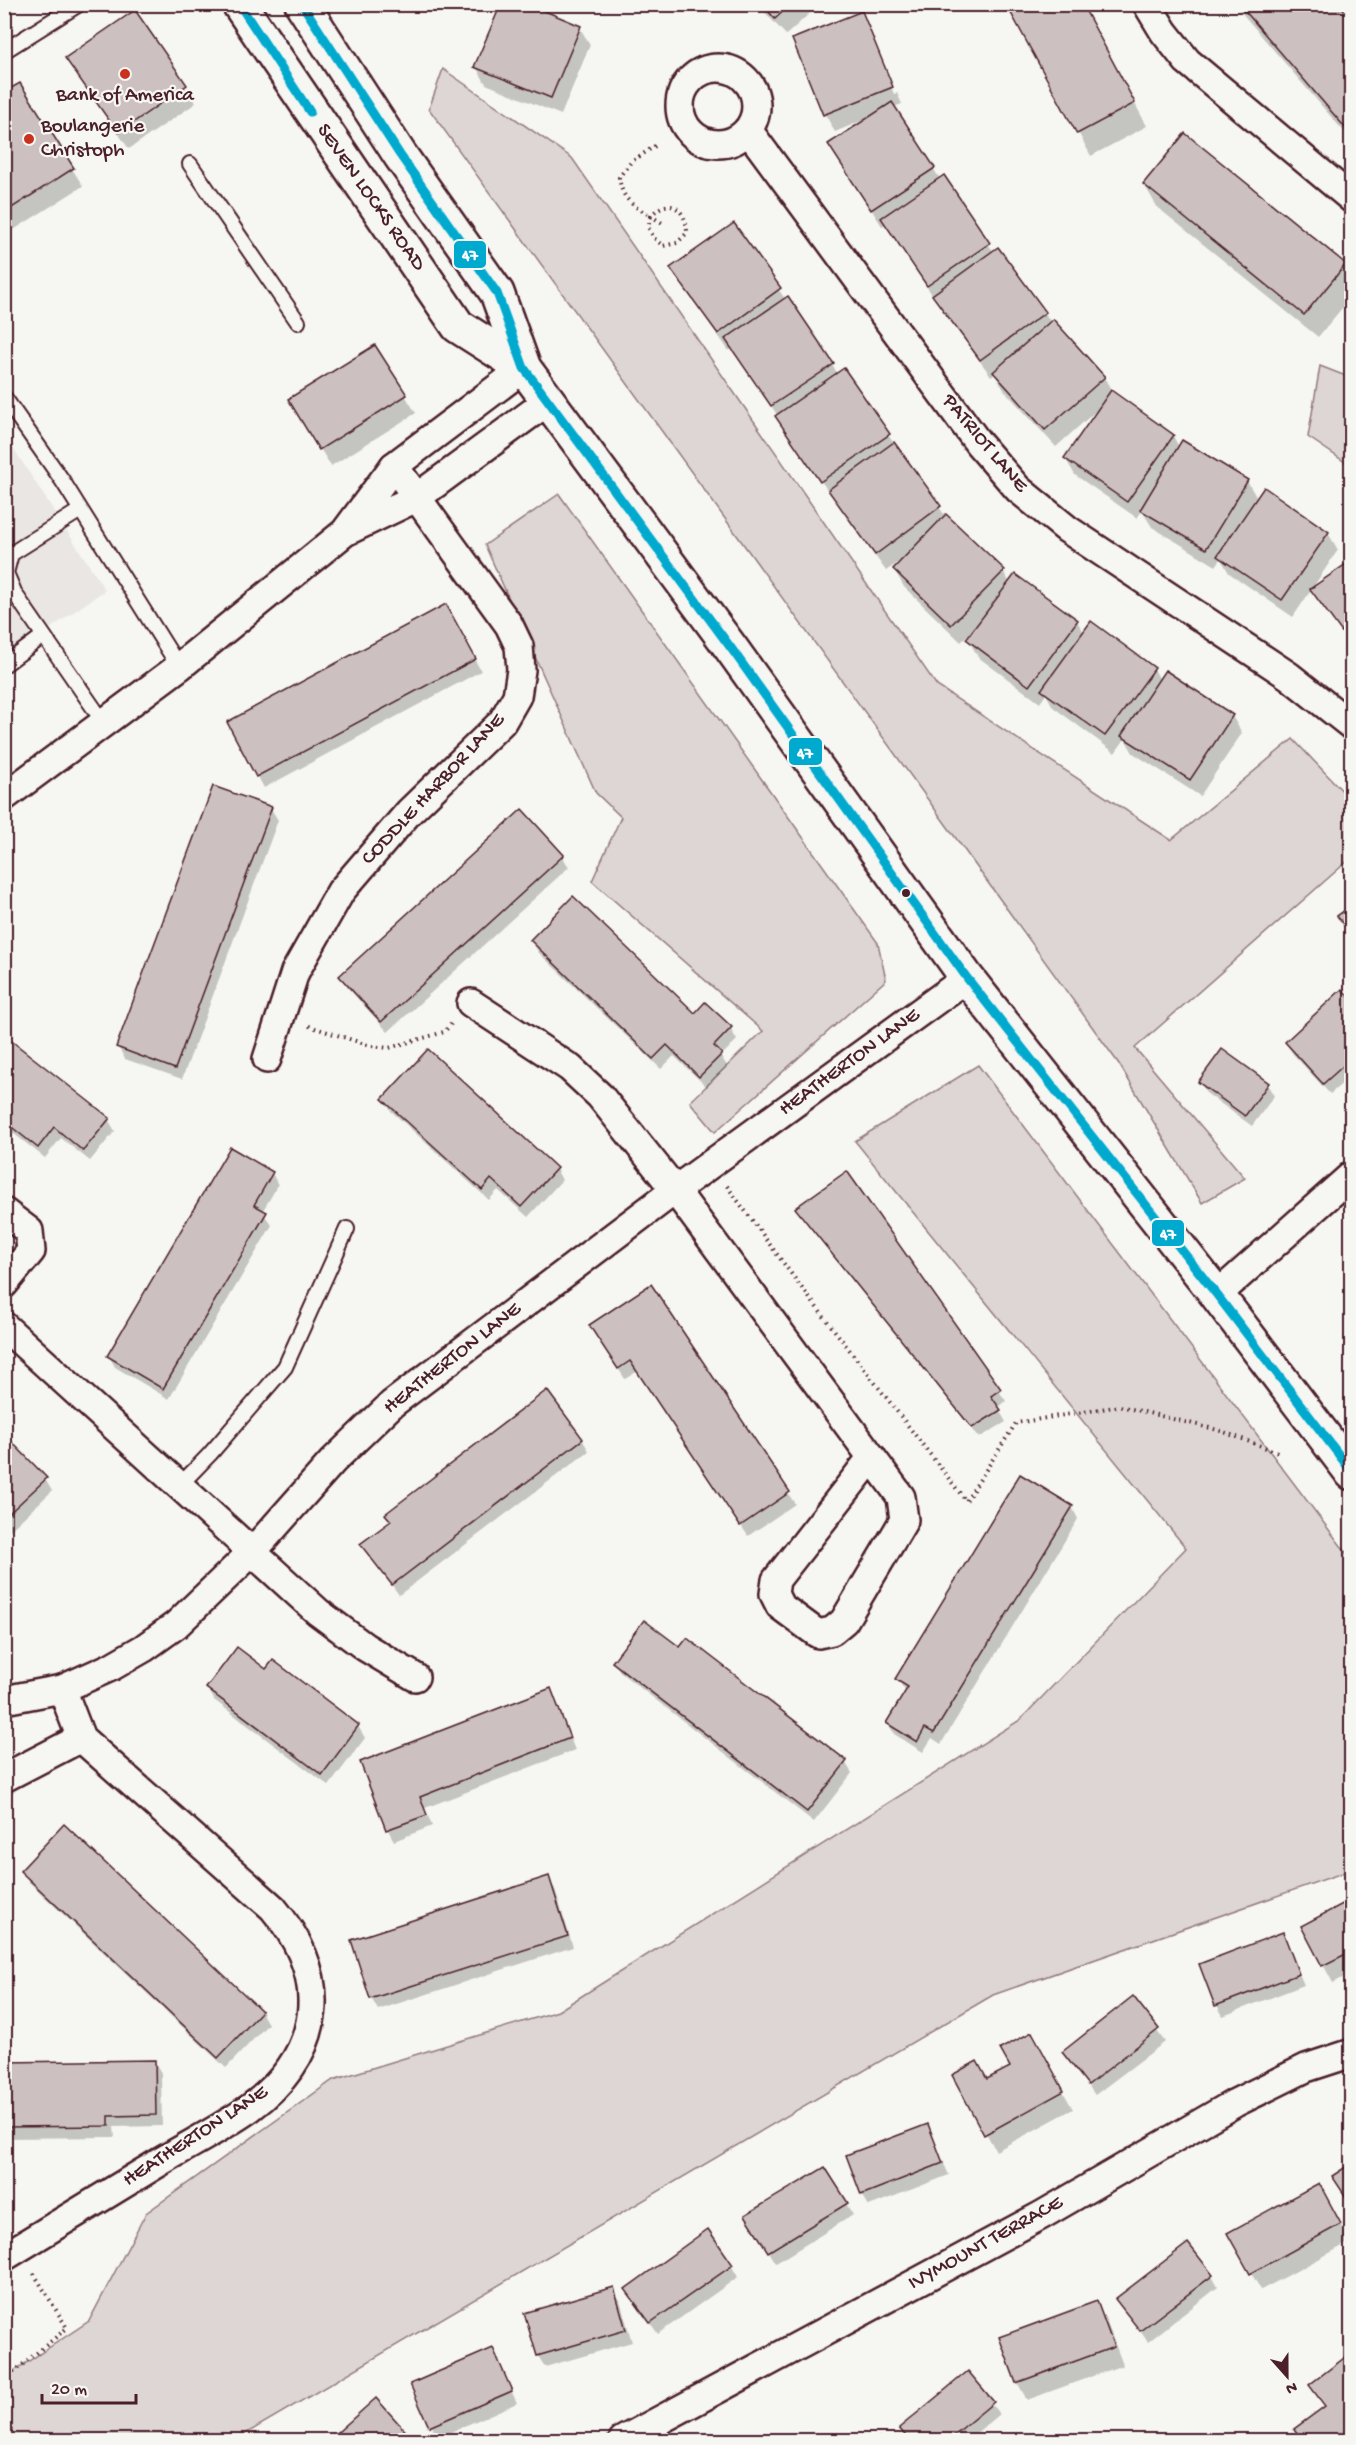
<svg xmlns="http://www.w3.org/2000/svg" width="1356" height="2445" font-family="'Gochi Hand',sans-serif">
<rect width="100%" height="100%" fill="#f6f6f2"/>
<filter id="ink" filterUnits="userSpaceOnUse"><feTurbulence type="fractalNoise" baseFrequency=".0167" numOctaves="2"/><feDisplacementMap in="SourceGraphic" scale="12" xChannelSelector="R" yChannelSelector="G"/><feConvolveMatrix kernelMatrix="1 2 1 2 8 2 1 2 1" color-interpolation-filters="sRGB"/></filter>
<g filter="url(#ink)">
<polygon fill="#e9e6e3" points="4,434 105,590 5,660 4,660"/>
<g fill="#ddd6d5" stroke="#947a80" stroke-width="1.5">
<polygon points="443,69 572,158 937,686 1171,840 1293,739 1351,800 1351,858 1135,1048 1245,1178 1202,1203 1119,1064 429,109"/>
<polygon points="1320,366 1351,378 1351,466 1308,437"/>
<polygon points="559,494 878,943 886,980 715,1132 690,1102 763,1031 592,881 621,817 596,793 485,545"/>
<polygon points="978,1065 1351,1559 1351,1870 993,1995 235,2440 5,2440 5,2377 89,2321 146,2213 333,2080 558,2011 1020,1720 1186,1548 855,1141"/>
</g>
<g fill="#0003">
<polygon points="757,4 820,4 786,35"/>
<polygon points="1008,4 1081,4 1147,126 1091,156"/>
<polygon points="1234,4 1337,4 1352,22 1352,141"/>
<polygon points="135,12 196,103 129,149 67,59"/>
<polygon points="861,13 871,29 868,29 894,94 897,93 902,104 894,107 940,179 994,252 1045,313 1051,323 1104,377 1114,395 1173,436 1179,447 1247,481 1258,500 1328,533 1338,550 1293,617 1229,573 1221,559 1216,566 1152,527 1142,511 1137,518 1075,475 1065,458 1098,409 1056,447 1004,390 995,374 991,376 944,313 886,224 882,226 840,161 866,119 835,132 825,114 794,40"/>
<polygon points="580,28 590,45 561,115 486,84 476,67"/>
<polygon points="19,85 83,186 4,236 4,94"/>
<polygon points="1144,184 1345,265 1352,276 1352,296 1318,337 1157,207"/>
<polygon points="733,225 838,374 888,435 946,517 1003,571 1010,583 1077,621 1084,633 1154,669 1160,680 1232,716 1242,733 1200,796 1133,753 1125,739 1115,753 1053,707 1046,694 1040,703 978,657 968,639 973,632 972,631 961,642 904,587 894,569 902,562 900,561 886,571 787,434 778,416 732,348 729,351 672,269"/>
<polygon points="375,347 416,413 331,466 300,417"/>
<polygon points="1352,561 1352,647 1312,589"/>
<polygon points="445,606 481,671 264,788 229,722"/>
<polygon points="271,809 278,820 182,1079 125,1059 118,1047"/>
<polygon points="562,856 569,867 388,1032 347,987 341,976"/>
<polygon points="532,940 695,1015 730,1028 737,1040 721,1056 727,1066 707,1087 674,1056 661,1069 538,952"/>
<polygon points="1352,1002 1352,1075 1330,1094 1293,1054 1286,1043"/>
<polygon points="4,1037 108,1119 115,1131 90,1161 61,1138 45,1158 4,1126"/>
<polygon points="1200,1082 1267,1084 1274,1096 1252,1126 1206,1093"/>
<polygon points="384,1099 556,1169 562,1180 528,1217 498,1190 489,1200 391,1111"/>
<polygon points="272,1173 278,1185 262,1212 272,1225 169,1399 115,1367 109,1356"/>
<polygon points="847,1173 1006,1401 998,1408 1006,1422 979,1438 803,1219 797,1208"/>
<polygon points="651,1286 795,1504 748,1536 638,1371 625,1379 597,1336"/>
<polygon points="4,1436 45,1479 52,1491 5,1535"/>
<polygon points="582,1439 589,1451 399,1595 362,1544 392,1522"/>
<polygon points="1072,1507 1078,1519 941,1744 932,1738 923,1752 894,1734 888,1723 906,1692 897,1679"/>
<polygon points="680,1649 845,1762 852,1773 814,1822 621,1673 614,1662"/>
<polygon points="273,1662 358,1726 365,1738 329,1786 214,1700 208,1688 266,1671"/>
<polygon points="550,1690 575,1750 425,1808 432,1826 394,1841 388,1830 362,1763"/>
<polygon points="65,1826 261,2012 268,2024 226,2068 29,1882 22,1871"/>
<polygon points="548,1878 555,1889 573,1947 378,2010 371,1998"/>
<polygon points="1352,1901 1352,1973 1333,1983 1303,1927"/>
<polygon points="1282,1934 1304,1985 1223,2016 1217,2005"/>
<polygon points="1133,1998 1165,2042 1095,2095 1064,2052"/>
<polygon points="1039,2049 1073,2109 996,2151 954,2075 987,2080"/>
<polygon points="155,2062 161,2073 162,2126 114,2127 115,2137 4,2138 4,2064"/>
<polygon points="927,2126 949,2175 869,2206 862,2194"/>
<polygon points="825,2169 853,2215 776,2263 754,2227"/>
<polygon points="1328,2202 1350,2242 1261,2290 1251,2273"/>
<polygon points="731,2265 738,2277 658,2334 634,2300"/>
<polygon points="1212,2276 1218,2287 1148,2342 1117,2299"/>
<polygon points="613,2289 620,2300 632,2342 545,2367 538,2356"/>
<polygon points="1096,2303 1106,2320 1123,2365 1027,2400 1017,2382"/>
<polygon points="492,2349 517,2403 437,2438 412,2385"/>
<polygon points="1352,2354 1352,2440 1303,2440 1296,2430 1325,2407 1311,2385"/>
<polygon points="968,2373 999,2414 968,2440 908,2440 901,2429"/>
<polygon points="375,2400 411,2440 331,2440"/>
<polygon points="879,2436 881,2440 864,2440"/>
</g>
<g fill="#ccc1c0" stroke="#4a1f2b" stroke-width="1.5">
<polygon points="501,4 528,4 581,26 551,98 474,67"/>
<polygon points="762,4 791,4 775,19"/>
<polygon points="1006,4 1082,4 1135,103 1077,134"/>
<polygon points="1239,4 1339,4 1352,19 1352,128 1348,131"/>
<polygon points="135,10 187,85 118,133 65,58"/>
<polygon points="862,11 893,87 823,115 792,39"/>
<polygon points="20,83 74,168 4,213 4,92"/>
<polygon points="892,102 935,168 871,210 828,144"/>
<polygon points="1185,133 1346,264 1304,315 1143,184"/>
<polygon points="944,175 990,243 927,286 881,218"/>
<polygon points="734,223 781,288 718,334 670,268"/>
<polygon points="998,247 1046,312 980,360 932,295"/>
<polygon points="788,296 834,364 771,406 725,339"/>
<polygon points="1053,319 1105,377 1045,430 993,372"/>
<polygon points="375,345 407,395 319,450 288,399"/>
<polygon points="844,368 890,434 820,482 775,416"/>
<polygon points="1111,390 1174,435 1127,502 1064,458"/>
<polygon points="1182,440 1248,480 1206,549 1140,510"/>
<polygon points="894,442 941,506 875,555 828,490"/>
<polygon points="1264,487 1329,532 1282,600 1217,556"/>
<polygon points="946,514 1005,570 951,625 893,569"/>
<polygon points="1352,560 1352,646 1310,589"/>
<polygon points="1015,574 1078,620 1029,686 966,639"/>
<polygon points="446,604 476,659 256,777 227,722"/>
<polygon points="1091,621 1155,668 1105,736 1041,690"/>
<polygon points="1165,670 1233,715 1190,780 1121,736"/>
<polygon points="213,786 272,807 175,1069 116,1047"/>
<polygon points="522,809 564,855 381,1022 339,976"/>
<polygon points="573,896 695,1013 705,1002 732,1027 714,1046 722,1054 699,1077 667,1045 653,1059 530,940"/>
<polygon points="1352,905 1352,935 1337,916"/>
<polygon points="1342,989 1352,1000 1352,1058 1323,1084 1285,1042"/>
<polygon points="4,1035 110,1118 83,1151 54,1127 38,1148 4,1121"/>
<polygon points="428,1049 557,1168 521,1207 491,1179 482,1190 382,1099"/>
<polygon points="1222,1049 1269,1083 1245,1116 1198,1082"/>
<polygon points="230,1147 273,1172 254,1205 267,1212 163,1389 107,1356"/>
<polygon points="847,1171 1001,1389 991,1396 1001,1410 972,1428 795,1208"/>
<polygon points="651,1284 790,1492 740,1526 630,1361 618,1369 589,1325"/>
<polygon points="547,1390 583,1439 392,1585 360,1544 391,1521 385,1514"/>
<polygon points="4,1434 47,1478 4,1518"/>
<polygon points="1020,1474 1073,1506 934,1733 925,1728 917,1742 886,1723 908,1687 895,1679"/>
<polygon points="644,1620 680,1647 687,1638 847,1761 807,1812 612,1662"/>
<polygon points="237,1647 266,1669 273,1660 359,1725 322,1775 206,1688"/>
<polygon points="551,1688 570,1738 420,1797 427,1815 386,1830 360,1762"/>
<polygon points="64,1824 262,2011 218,2058 20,1871"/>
<polygon points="549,1876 568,1936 370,1999 351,1940"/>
<polygon points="1352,1899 1352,1951 1322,1966 1301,1926"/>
<polygon points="1283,1932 1299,1974 1215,2006 1199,1964"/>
<polygon points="1133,1996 1159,2029 1088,2085 1062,2052"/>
<polygon points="1032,2032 1064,2091 984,2135 952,2075 977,2061 987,2079 1010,2067 1000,2049"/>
<polygon points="155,2060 156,2115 109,2116 109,2126 4,2127 4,2062"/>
<polygon points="928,2124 943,2163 861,2195 846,2155"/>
<polygon points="1352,2163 1352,2206 1332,2176"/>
<polygon points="825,2167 848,2203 768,2252 745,2215"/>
<polygon points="1319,2183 1341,2224 1250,2274 1227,2233"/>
<polygon points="708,2229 733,2265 650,2323 625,2289"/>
<polygon points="1188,2243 1213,2275 1140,2331 1115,2299"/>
<polygon points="614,2287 626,2330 537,2356 524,2313"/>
<polygon points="1097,2301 1114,2347 1016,2383 999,2337"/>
<polygon points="493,2348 512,2391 429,2427 410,2384"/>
<polygon points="1352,2352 1352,2440 1303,2440 1294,2429 1325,2406 1309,2385"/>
<polygon points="968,2371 994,2402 948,2440 909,2440 899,2428"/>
<polygon points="376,2398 409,2435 402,2440 329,2440"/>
</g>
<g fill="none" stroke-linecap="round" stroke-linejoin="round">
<g stroke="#4a1f2b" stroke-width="18">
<g id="lane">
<polyline points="4,5 6,4"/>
<polyline points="4,51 79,4"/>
<polyline points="190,164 298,322"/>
<polyline points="4,397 62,480 179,667"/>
<polyline points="79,511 11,554 6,573 15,594 104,723"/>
<polyline points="4,665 43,636"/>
<polyline points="179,1486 210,1454 285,1367 347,1229"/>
</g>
</g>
<g stroke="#4a1f2b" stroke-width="32">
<g id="street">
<polyline points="1147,4 1164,32 1187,61 1352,199"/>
<circle cx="718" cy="106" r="38"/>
<polyline points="748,130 979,444 1018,489 1067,529 1289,676 1352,726"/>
<polyline points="347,529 394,466 524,368"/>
<polyline points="4,797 179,667 345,532 416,498 548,401"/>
<polyline points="471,1003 570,1068 600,1096 675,1190 901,1497 904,1520 844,1621 832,1631 818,1634 780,1606 774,1594 776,1580 872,1457"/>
<polyline points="267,1059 295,972 341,891 409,812 502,722 517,696 521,670 519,646 509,625 394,466"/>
<polyline points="4,1212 29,1231 31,1251 4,1284"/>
<polyline points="1217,1295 1352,1175"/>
<polyline points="4,1326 318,1612 365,1647 415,1677"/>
<polyline points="4,1700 62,1689 111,1667 144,1648 176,1625 253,1551 333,1461 392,1404 675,1190 967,978"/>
<polyline points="4,1778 81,1738"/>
<path d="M4,2257C56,2225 108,2194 160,2162C190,2144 222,2128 250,2108C324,2053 332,1978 273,1908L81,1738L62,1689"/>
<polyline points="623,2440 1042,2215 1235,2103 1306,2068 1352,2053"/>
</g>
</g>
<g stroke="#4a1f2b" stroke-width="38">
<g id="secondary">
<polyline points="239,4 458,326 524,368"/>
<polyline points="302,4 400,155 497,293 524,368 731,648 967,978 1217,1295 1352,1473"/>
</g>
</g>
<g stroke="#4a1f2b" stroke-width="4" stroke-dasharray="1.5 4.5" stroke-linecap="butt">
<path d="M655,146L631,162L619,177C622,200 632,205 651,216L648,227L654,238L663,246L677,243L687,233C687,209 668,195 651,216L664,224"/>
<polyline points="309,1026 371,1046 389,1048 444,1032 451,1024"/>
<polyline points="727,1186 798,1283 966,1501 1016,1423 1120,1406 1218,1430 1280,1453"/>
<polyline points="4,2380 67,2328 33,2272"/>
</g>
<use href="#lane" stroke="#f6f6f2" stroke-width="14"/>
<use href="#street" stroke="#f6f6f2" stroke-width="27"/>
<use href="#secondary" stroke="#f6f6f2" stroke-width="33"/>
<g stroke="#f6f6f2" stroke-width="14">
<g id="bus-1">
<polyline points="239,4 310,112"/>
<polyline points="302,4 400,155 497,293 524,368 731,648 967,978 1217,1295 1352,1472"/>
</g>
</g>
<use href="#bus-1" stroke="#00a9ce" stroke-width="9"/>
</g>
</g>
<g fill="#c8321e" stroke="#f6f6f2" stroke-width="2">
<circle cx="125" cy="74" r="6"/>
<circle cx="29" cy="139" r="6"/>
</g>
<circle fill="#4a1f2b" stroke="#f6f6f2" stroke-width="2" cx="906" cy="893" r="5"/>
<g text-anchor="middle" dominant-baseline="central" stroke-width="4.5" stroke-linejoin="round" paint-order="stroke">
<g font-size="21" fill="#4a1f2b" stroke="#f6f6f2">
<text x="125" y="96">Bank of America</text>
<text x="41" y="127" text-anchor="start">Boulangerie<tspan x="41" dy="24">Christoph</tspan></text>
</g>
<g font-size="21" fill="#4a1f2b" stroke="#f6f6f2">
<text transform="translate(370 198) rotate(55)">SEVEN LOCKS ROAD</text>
<text transform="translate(984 444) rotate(50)">PATRIOT LANE</text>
<text transform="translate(434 790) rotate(-47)">CODDLE HARBOR LANE</text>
<text transform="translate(850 1063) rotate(-36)">HEATHERTON LANE</text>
<text transform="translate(453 1359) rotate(-38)">HEATHERTON LANE</text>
<text transform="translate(196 2137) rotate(-33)">HEATHERTON LANE</text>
<text transform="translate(986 2244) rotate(-29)">IVYMOUNT TERRACE</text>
</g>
</g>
<g stroke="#f6f6f2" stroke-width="2">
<rect x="453" y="240" width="34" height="29" rx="6" fill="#00a9ce"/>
<rect x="788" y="737" width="35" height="29" rx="6" fill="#00a9ce"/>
<rect x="1151" y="1219" width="34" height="28" rx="6" fill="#00a9ce"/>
</g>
<g font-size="16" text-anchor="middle" font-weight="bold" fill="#fff">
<text x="470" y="260">47</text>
<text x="805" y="758">47</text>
<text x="1168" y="1239">47</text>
</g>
<rect width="1356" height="2445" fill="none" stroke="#f6f6f2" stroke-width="24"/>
<rect x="12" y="12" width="1332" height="2421" fill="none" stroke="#4a1f2b" stroke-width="2" filter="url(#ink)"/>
<g transform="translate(1287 2376) rotate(159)" stroke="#f6f6f2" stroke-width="4.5" paint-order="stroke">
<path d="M0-4.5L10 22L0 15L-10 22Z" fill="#4a1f2b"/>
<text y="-9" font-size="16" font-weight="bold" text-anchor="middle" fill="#4a1f2b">N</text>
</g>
<path d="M42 2394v9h94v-9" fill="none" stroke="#4a1f2b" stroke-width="3"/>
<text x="51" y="2394" font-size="18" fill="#4a1f2b" stroke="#f6f6f2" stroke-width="4.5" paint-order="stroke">20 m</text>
</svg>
